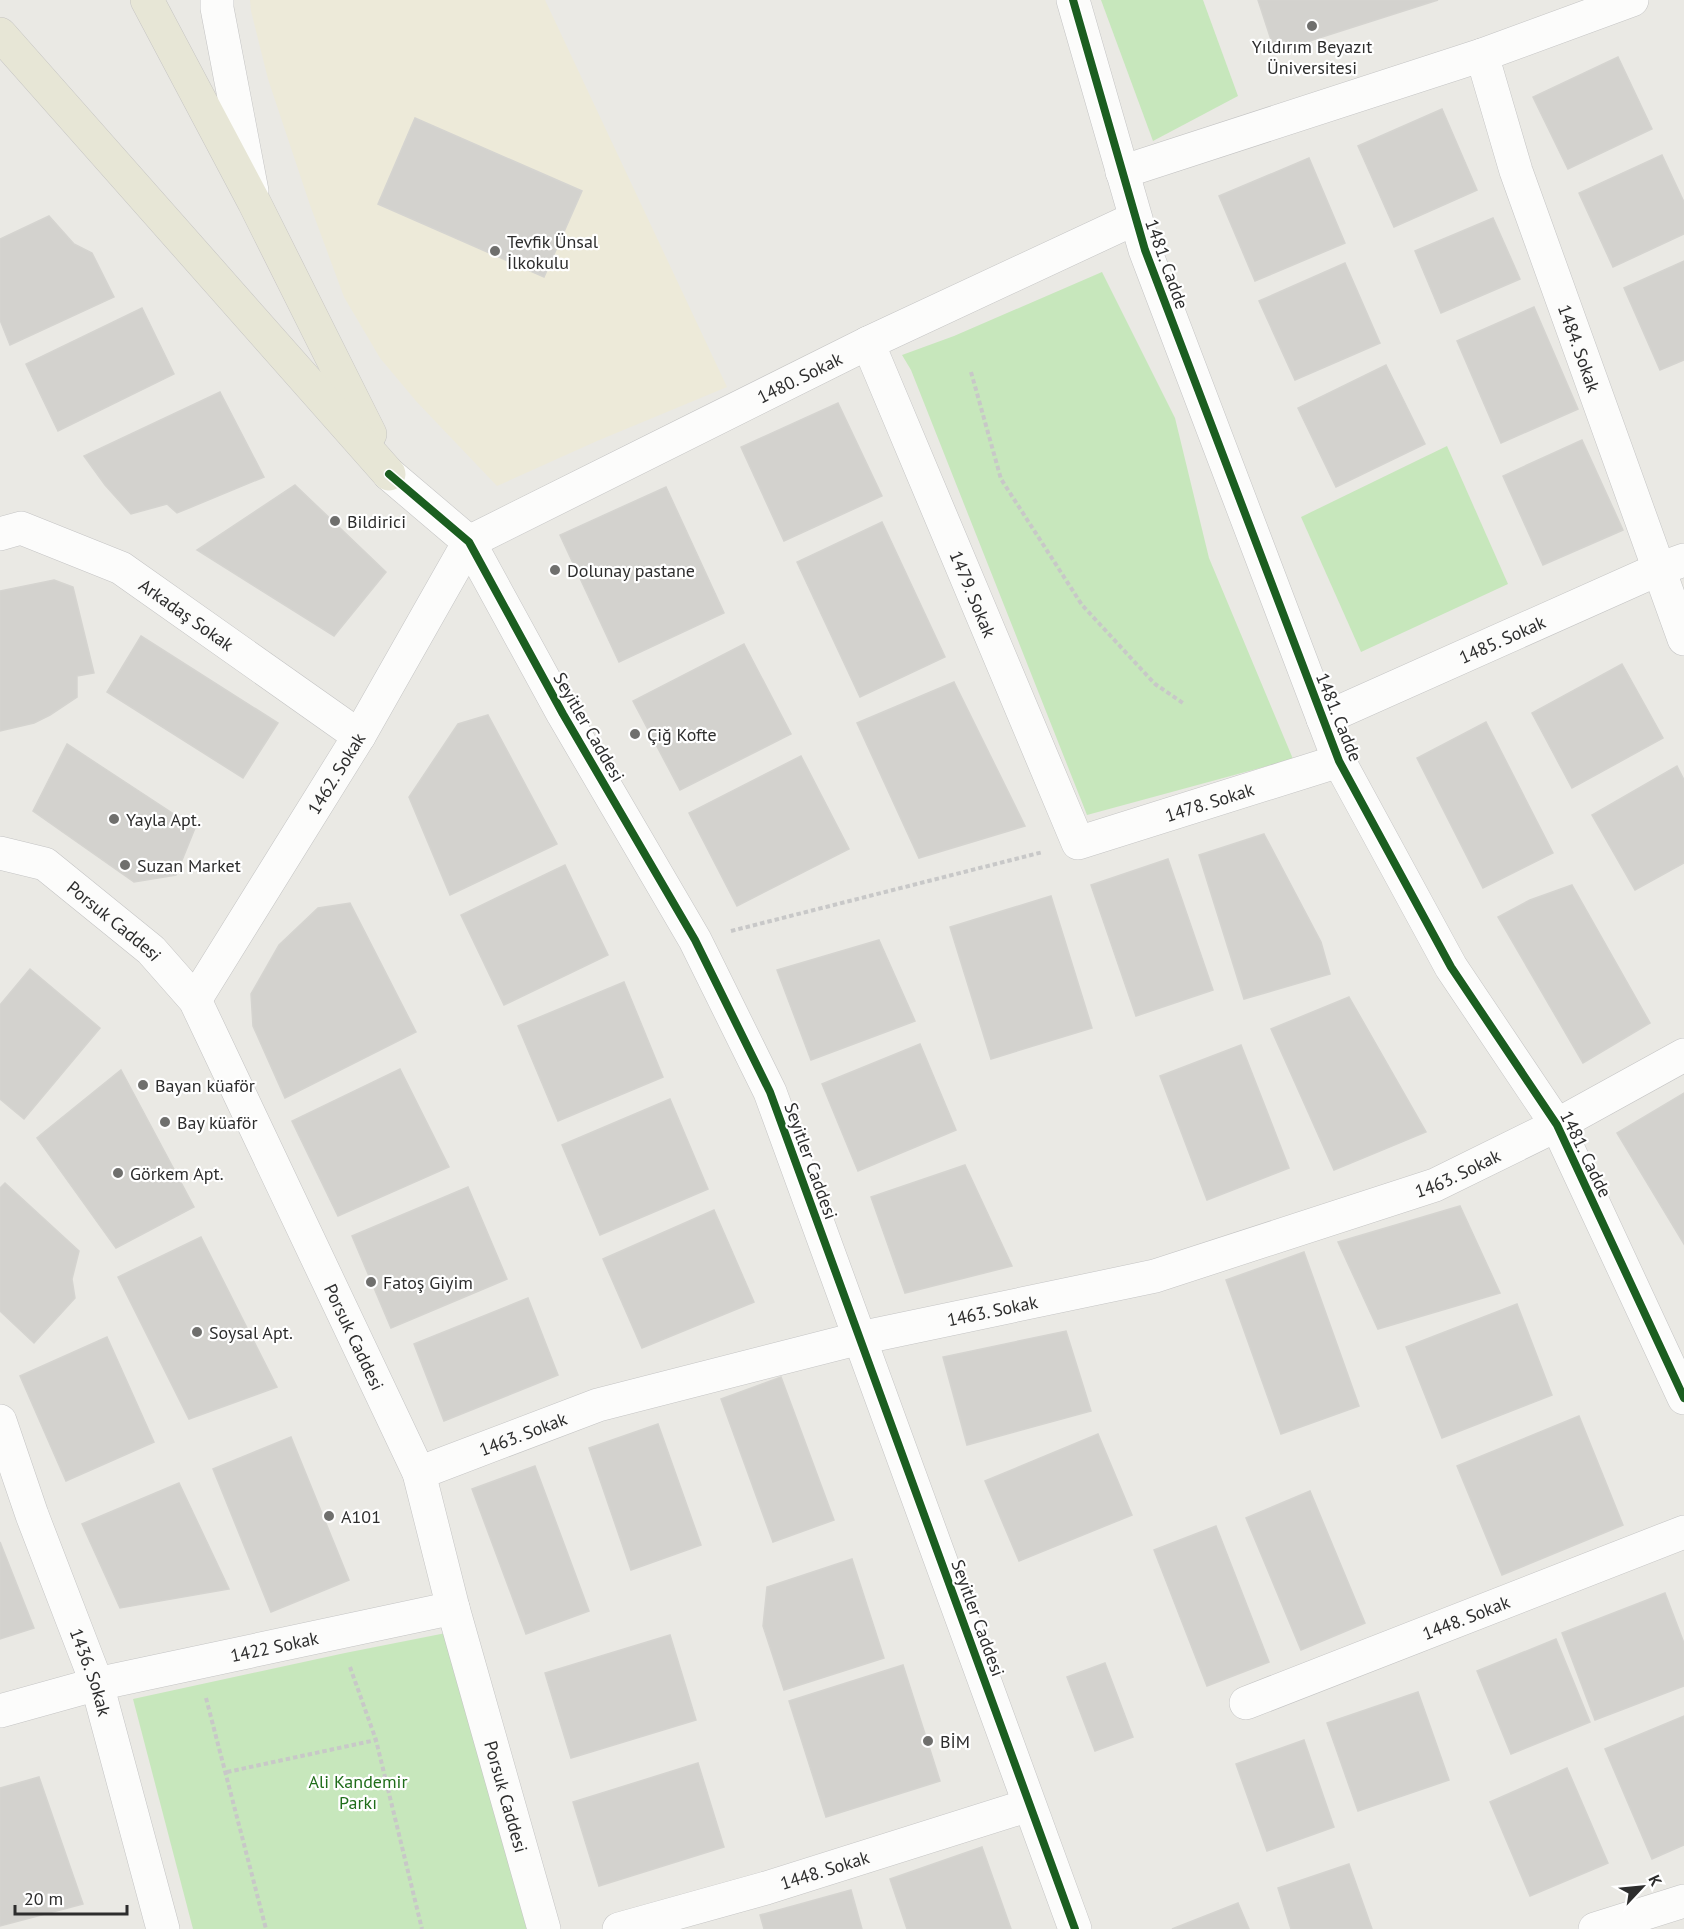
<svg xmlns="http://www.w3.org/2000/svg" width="1684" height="1929" font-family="'PT Sans',sans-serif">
<rect width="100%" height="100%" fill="#eae9e4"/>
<polygon fill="#edead9" points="250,0 545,0 727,387 597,441 497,486 416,401 380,358 344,297 310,205 268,79 251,11"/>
<g fill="#c7e7bc">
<polygon points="1101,0 1203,0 1238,96 1153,141"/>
<polygon points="1102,272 1175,418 1209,558 1293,759 1087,815 911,370 902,355 954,336"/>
<polygon points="1447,446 1508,584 1361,652 1301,517"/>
<polygon points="456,1631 540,1929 193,1929 133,1699 345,1653"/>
</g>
<g fill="#d3d2ce" stroke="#d5d4d0" stroke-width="1.5">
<polygon points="1258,0 1438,0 1275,52"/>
<polygon points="1618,57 1652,129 1568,169 1533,97"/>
<polygon points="1442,109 1477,190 1394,227 1358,146"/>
<polygon points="415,118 582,191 544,277 378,204"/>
<polygon points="1662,155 1684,202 1684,234 1613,267 1579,193"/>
<polygon points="1309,158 1345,243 1255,281 1219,196"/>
<polygon points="49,216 74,244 92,253 114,297 10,345 0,320 0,239"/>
<polygon points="1493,218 1520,279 1441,313 1415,251"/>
<polygon points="1684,261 1684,360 1660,370 1624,288"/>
<polygon points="1345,263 1380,343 1295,380 1259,301"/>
<polygon points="1534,307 1578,409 1501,443 1457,341"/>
<polygon points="142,308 174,374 58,431 26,364"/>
<polygon points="1386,365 1425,444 1336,487 1298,408"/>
<polygon points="220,392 264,477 177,513 167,504 131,514 105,485 84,456"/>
<polygon points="838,403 882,496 784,541 741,447"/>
<polygon points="1582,440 1623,530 1543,565 1503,476"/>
<polygon points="295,485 386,572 334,636 197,550"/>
<polygon points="666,487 724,613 619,662 560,535"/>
<polygon points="882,522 945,657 860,697 797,562"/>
<polygon points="54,580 73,587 94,673 77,676 77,697 50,715 34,723 0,731 0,591"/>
<polygon points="141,636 278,723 243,778 107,692"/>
<polygon points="744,644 791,734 680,790 633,701"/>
<polygon points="1622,664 1663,738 1572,788 1532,713"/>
<polygon points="954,682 1025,826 919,858 857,723"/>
<polygon points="488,715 557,844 450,895 409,797 458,724"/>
<polygon points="1486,722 1553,853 1483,888 1417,758"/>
<polygon points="67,744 195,828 176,875 134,882 33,811"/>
<polygon points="801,756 849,849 737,906 689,813"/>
<polygon points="1677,766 1684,780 1684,863 1635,890 1592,815"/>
<polygon points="1264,834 1321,942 1330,974 1244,999 1199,855"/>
<polygon points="1168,859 1213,990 1136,1016 1091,885"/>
<polygon points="565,865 608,955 504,1005 461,915"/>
<polygon points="1572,885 1650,1023 1583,1063 1498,917 1530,900"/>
<polygon points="1051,896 1092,1028 991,1059 950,927"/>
<polygon points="350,903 416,1032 285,1098 253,1026 251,994 279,945 318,908"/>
<polygon points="879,940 915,1021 811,1060 777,970"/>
<polygon points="30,969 100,1028 24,1119 0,1099 0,1005"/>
<polygon points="624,982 663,1077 558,1121 518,1026"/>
<polygon points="1349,997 1426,1132 1334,1170 1271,1029"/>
<polygon points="920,1044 956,1130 858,1171 822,1084"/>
<polygon points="1241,1045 1289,1168 1207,1200 1160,1076"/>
<polygon points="400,1069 449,1167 338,1216 292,1121"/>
<polygon points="121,1070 194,1207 116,1248 37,1138"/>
<polygon points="1684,1093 1684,1244 1617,1133"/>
<polygon points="670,1099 708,1189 600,1235 562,1145"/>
<polygon points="965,1165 1012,1266 905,1293 871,1197"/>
<polygon points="5,1183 79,1251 72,1279 75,1298 34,1343 0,1311 0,1188"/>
<polygon points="468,1187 507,1279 391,1328 352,1236"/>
<polygon points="1460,1206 1500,1293 1378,1329 1338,1242"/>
<polygon points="714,1210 754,1302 642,1348 603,1259"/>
<polygon points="201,1237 277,1387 189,1419 118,1277"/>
<polygon points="1304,1252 1359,1406 1281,1434 1226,1280"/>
<polygon points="528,1298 558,1375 444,1421 414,1344"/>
<polygon points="1517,1304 1552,1395 1442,1438 1406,1347"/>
<polygon points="1066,1331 1091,1411 967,1445 943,1357"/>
<polygon points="107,1337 154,1442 66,1481 20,1376"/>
<polygon points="781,1377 834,1520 773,1542 721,1399"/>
<polygon points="1579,1416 1623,1525 1502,1575 1457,1466"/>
<polygon points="658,1424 701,1545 631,1570 589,1448"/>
<polygon points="1098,1434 1132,1515 1019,1561 985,1481"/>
<polygon points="291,1437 349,1580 271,1612 213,1469"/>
<polygon points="535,1466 589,1611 526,1634 472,1489"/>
<polygon points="179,1483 229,1589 120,1608 82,1524"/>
<polygon points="1310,1491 1365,1623 1301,1650 1246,1518"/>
<polygon points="1216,1526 1269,1662 1207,1686 1154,1550"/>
<polygon points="0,1542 34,1628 0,1639"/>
<polygon points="852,1559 884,1658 784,1690 763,1626 767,1587"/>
<polygon points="1665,1593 1684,1643 1684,1686 1595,1720 1562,1633"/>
<polygon points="670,1635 696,1720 571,1758 545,1673"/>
<polygon points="1556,1639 1590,1722 1511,1754 1477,1671"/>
<polygon points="1105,1663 1133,1737 1095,1751 1067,1677"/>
<polygon points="903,1665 940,1781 826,1817 789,1701"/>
<polygon points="1418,1692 1449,1780 1358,1811 1327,1723"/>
<polygon points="1684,1716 1684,1845 1652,1859 1605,1749"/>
<polygon points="1304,1740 1334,1827 1267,1851 1236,1764"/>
<polygon points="698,1763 724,1847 599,1886 573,1802"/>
<polygon points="1567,1768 1608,1863 1530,1896 1490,1802"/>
<polygon points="39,1777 83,1904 0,1926 0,1788"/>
<polygon points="982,1847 1011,1929 907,1929 890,1879"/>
<polygon points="1349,1864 1372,1929 1291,1929 1278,1888"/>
<polygon points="851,1890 862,1929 764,1929 760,1915"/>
<polygon points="1238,1903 1249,1929 1172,1929"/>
</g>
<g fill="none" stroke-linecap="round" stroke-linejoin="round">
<g stroke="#c4c4c4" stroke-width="34">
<g id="minor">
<polyline points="217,0 217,8 252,191"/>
<polyline points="1073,0 1145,250 1339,761 1451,967 1557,1125 1684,1398"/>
<path id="s1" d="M1482,55L1516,171L1684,639"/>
<polyline points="1122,172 1482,55 1632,0"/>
<path id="s2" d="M868,343L1078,843L1339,761"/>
<polyline points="389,474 469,542 563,714 695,940 770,1092 1075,1929"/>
<path id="s3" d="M0,534L21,528L121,568L359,736"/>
<path id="s4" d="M1323,719L1659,569L1684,560"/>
<path id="s5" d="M0,853L45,864L151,950L195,1000L419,1473L453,1608L544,1929"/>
<path id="s6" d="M195,1000L359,736L469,542L868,343L1134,219"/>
<path id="s7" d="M0,1421L32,1515L97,1684L163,1929"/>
<path id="s8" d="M419,1473L598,1405L860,1338L1155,1276L1435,1185L1557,1125L1684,1055"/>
<path id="s9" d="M1246,1703L1684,1532"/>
<path id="s10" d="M0,1711L97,1684L453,1608"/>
<path id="s11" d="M619,1929L766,1888L1029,1805"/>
<polyline points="1595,1929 1684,1901"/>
</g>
</g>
<g stroke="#c6c5c3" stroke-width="34">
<g id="major">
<polyline points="147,0 254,202 370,434"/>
<polyline points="0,34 389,474"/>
</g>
</g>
<g stroke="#c8c8c8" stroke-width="4" stroke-dasharray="4.5 3" stroke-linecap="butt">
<polyline points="971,372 1001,479 1082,605 1155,684 1183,703"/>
<polyline points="731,931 1043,852"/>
<polyline points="350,1667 376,1740 422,1929"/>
<polyline points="206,1698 266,1929"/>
<polyline points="227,1772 376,1740"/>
</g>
<use href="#minor" stroke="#fcfcfb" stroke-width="33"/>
<use href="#major" stroke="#e7e6d6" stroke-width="33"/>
<g stroke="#fff" stroke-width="11">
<g id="cycleway">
<polyline points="1073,0 1145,250 1339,761 1451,967 1557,1125 1684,1398"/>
<polyline points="389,474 469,542 563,714 695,940 770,1092 1075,1929"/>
</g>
</g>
<use href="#cycleway" stroke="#1b5e20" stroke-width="8"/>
</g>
<g fill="#6f6f6d" stroke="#fff" stroke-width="2">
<circle cx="1312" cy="26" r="6"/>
<circle cx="495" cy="251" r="6"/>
<circle cx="335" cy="521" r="6"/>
<circle cx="555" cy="570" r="6"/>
<circle cx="635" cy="734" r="6"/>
<circle cx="114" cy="819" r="6"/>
<circle cx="125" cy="865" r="6"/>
<circle cx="143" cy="1085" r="6"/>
<circle cx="165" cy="1122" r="6"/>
<circle cx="118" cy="1173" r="6"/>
<circle cx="371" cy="1282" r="6"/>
<circle cx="197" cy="1332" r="6"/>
<circle cx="329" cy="1516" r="6"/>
<circle cx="928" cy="1741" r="6"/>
</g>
<g text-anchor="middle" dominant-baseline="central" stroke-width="4.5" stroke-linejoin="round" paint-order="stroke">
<g font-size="18" fill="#2d2d2d" stroke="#fff" text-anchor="start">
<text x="1312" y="46" text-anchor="middle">Yıldırım Beyazıt<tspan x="1312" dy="21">Üniversitesi</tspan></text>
<text x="507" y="241">Tevfik Ünsal<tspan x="507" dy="21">İlkokulu</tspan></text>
<text x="347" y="521">Bildirici</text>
<text x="567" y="570">Dolunay pastane</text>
<text x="647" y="734">Çiğ Kofte</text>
<text x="126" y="819">Yayla Apt.</text>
<text x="137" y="865">Suzan Market</text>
<text x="155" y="1085">Bayan küaför</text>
<text x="177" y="1122">Bay küaför</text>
<text x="130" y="1173">Görkem Apt.</text>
<text x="383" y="1282">Fatoş Giyim</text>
<text x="209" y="1332">Soysal Apt.</text>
<text x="341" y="1516">A101</text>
<text x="940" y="1741">BİM</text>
</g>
<g font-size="18" fill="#2d2d2d" stroke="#fff">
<text transform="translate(1167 264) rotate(70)">1481. Cadde</text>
<text stroke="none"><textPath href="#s1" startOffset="309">1484. Sokak</textPath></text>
<text stroke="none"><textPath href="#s6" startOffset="903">1480. Sokak</textPath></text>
<text stroke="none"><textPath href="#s2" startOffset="272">1479. Sokak</textPath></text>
<text stroke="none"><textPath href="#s3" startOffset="210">Arkadaş Sokak</textPath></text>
<text stroke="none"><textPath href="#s4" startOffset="196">1485. Sokak</textPath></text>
<text transform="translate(1339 717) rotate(68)">1481. Cadde</text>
<text transform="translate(589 727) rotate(60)">Seyitler Caddesi</text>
<text stroke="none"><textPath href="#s6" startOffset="267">1462. Sokak</textPath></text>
<text stroke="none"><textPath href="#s2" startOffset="680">1478. Sokak</textPath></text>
<text stroke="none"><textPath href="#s5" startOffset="136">Porsuk Caddesi</textPath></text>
<text transform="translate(1586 1154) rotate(64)">1481. Cadde</text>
<text transform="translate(811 1161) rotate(70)">Seyitler Caddesi</text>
<text stroke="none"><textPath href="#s8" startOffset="1083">1463. Sokak</textPath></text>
<text stroke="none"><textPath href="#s8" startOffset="597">1463. Sokak</textPath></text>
<text stroke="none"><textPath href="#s5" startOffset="622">Porsuk Caddesi</textPath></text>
<text stroke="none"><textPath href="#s8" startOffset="111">1463. Sokak</textPath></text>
<text stroke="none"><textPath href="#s9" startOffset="236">1448. Sokak</textPath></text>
<text transform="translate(978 1618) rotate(70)">Seyitler Caddesi</text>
<text stroke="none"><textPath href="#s10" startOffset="282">1422 Sokak</textPath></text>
<text stroke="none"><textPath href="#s7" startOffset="267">1436. Sokak</textPath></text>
<text stroke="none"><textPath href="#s5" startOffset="1108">Porsuk Caddesi</textPath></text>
<text stroke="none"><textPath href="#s11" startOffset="214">1448. Sokak</textPath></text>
</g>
<g font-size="18" fill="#206d1a" stroke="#fff">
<text x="358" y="1781">Ali Kandemir<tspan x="358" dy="21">Parkı</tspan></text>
</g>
</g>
<g transform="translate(1642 1887) rotate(64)" stroke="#ffffff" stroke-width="4.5" paint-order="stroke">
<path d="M0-4.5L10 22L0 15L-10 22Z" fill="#2d2d2d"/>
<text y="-9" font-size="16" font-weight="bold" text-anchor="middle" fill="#2d2d2d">K</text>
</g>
<path d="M15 1905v9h112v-9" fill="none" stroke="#2d2d2d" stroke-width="3"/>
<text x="24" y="1905" font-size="18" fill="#2d2d2d" stroke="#ffffff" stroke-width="4.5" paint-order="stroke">20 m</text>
</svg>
